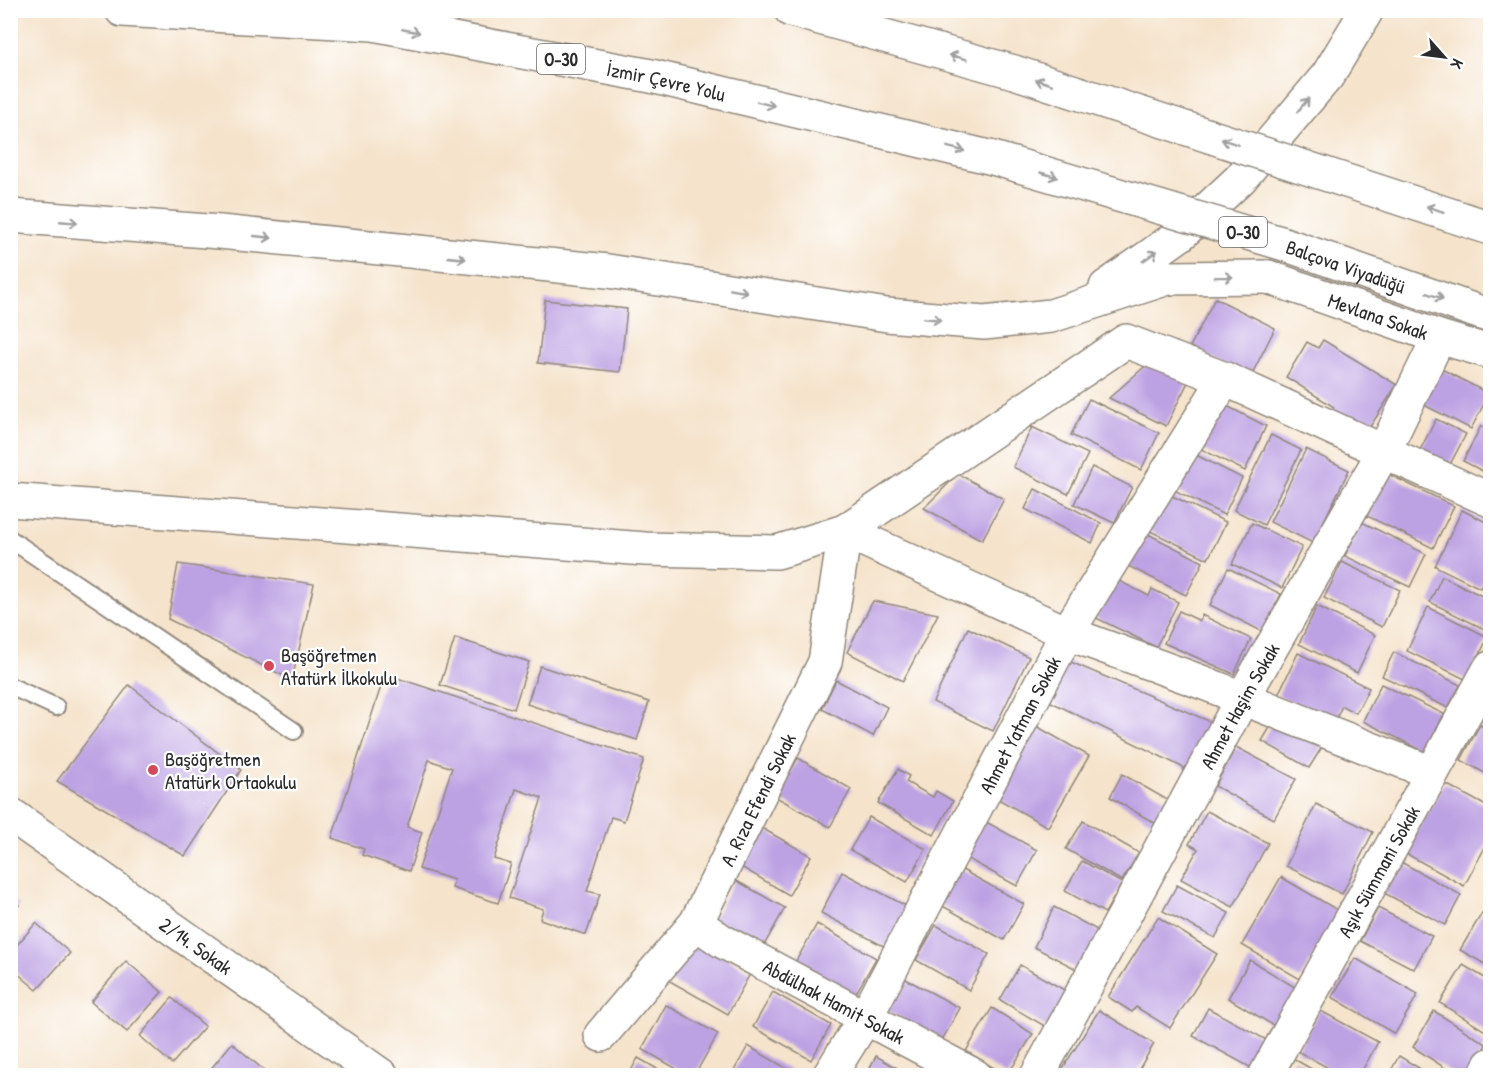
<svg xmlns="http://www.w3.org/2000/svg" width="1501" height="1086" font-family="'Patrick Hand',sans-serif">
<rect width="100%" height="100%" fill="#fff"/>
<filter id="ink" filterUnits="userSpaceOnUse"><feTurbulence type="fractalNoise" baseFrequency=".0167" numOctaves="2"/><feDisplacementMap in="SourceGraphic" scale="12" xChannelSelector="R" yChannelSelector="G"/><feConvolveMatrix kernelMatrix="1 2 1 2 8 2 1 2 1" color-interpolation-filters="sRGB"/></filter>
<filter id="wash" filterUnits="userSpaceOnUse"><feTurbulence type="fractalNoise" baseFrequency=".008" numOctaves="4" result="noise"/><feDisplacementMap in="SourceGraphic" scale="24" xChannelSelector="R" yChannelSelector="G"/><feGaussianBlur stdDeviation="1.35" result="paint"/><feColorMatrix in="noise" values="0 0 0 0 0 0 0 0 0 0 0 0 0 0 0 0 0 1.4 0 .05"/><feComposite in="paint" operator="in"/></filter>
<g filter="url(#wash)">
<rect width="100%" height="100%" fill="#f5e3cb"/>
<g id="blocks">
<g fill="#bda2e3">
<polygon points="1215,298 1275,328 1250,378 1190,347"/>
<polygon points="545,300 627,309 620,372 538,363"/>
<polygon points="1323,340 1397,385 1366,433 1331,411 1334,407 1286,377 1307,342 1318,348"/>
<polygon points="1150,362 1189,380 1166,426 1109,398"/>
<polygon points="1438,367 1489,394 1471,429 1420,403"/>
<polygon points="1089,399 1159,433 1141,470 1071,435"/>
<polygon points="1223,404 1266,426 1245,471 1201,449"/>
<polygon points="1436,419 1466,434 1446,472 1417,456"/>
<polygon points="1481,426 1490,431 1490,475 1463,461"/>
<polygon points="1032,427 1088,454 1068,494 1013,467"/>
<polygon points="1271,435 1301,450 1264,525 1234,510"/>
<polygon points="1306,449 1349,470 1313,543 1270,522"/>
<polygon points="1194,454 1242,478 1224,515 1176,491"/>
<polygon points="1092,467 1132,487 1114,523 1074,504"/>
<polygon points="958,474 1004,499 982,540 924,508"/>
<polygon points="1388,474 1454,506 1433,548 1367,516"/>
<polygon points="1035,489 1101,523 1092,543 1025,509"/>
<polygon points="1166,493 1226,522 1208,559 1148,530"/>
<polygon points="1462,510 1490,524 1490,567 1480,588 1435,566"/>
<polygon points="1362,522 1426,554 1410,587 1345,556"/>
<polygon points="1252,523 1302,547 1282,588 1232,564"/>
<polygon points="1144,532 1203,562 1186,595 1128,566"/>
<polygon points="1342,562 1400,590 1382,627 1324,598"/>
<polygon points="178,564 314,584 292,680 168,619"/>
<polygon points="1228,568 1281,594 1275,606 1280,609 1267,634 1210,605"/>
<polygon points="1442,576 1490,600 1490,632 1430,602"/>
<polygon points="1115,579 1149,596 1152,589 1178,602 1156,647 1096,618"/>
<polygon points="873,601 938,614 903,681 847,652"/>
<polygon points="1317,606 1375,635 1357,673 1299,644"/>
<polygon points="1428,607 1488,637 1467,680 1407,651"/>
<polygon points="1179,611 1200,621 1202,615 1251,639 1234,674 1164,643"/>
<polygon points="968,628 1029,657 993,731 933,702"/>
<polygon points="455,638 529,662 514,709 440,685"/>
<polygon points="1394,652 1460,685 1448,708 1382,676"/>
<polygon points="1298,653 1369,688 1356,713 1342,706 1334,723 1278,695"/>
<polygon points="1059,657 1216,724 1190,771 1039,696"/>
<polygon points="540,666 649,702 637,740 527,704"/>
<polygon points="385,674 644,759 624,821 611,817 587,891 600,894 586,935 540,919 543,909 509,898 542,798 516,789 494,859 511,864 498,903 452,888 454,880 419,869 452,768 429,760 407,827 422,832 409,871 362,855 364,849 332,838"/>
<polygon points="836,680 887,707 873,736 822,709"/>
<polygon points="1381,684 1444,714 1425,752 1363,721"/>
<polygon points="129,685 241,770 185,856 57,781"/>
<polygon points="1490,705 1490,723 1483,719"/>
<polygon points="1275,719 1322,747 1309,768 1262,741"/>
<polygon points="1031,723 1089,756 1048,827 991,795"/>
<polygon points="1480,725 1490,731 1490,776 1461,760"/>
<polygon points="1236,747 1296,779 1274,819 1215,786"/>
<polygon points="798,758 851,789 830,827 776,797"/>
<polygon points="898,769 909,776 906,782 933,797 936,791 953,801 934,835 878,803"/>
<polygon points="1122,774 1171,802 1158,825 1110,797"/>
<polygon points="1444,783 1490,808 1490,838 1464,886 1405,853"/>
<polygon points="1316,804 1373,832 1342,894 1286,866"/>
<polygon points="1207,811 1268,843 1233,907 1181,879 1198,849 1189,844"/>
<polygon points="869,817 926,849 907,882 850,850"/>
<polygon points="979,818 1037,850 1017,886 959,854"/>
<polygon points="1083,821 1139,853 1122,881 1066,849"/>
<polygon points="758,826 811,856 789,895 736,864"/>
<polygon points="1082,861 1122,883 1105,913 1065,891"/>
<polygon points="1401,862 1461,895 1445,925 1384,893"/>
<polygon points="957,867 1024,904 1004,940 937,903"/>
<polygon points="842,872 910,908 889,949 821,913"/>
<polygon points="1281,877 1339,911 1300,979 1242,945"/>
<polygon points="735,880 785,908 763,947 713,919"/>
<polygon points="1177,885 1229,913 1215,938 1163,911"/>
<polygon points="10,898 19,905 10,915"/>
<polygon points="1054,907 1101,932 1080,971 1034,947"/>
<polygon points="1378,908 1432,936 1414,969 1360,941"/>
<polygon points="1482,913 1490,917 1490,967 1460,950"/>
<polygon points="1158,917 1217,954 1170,1028 1136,1007 1132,1012 1108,997"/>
<polygon points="36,923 70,953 37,990 10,967 10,953"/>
<polygon points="817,924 876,958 851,1002 792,968"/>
<polygon points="936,925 989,954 969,990 916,960"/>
<polygon points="692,938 751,972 728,1014 668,980"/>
<polygon points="1355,958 1418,994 1395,1034 1332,997"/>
<polygon points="1250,960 1298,989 1276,1027 1228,998"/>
<polygon points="126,961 162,992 127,1032 91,1002"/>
<polygon points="1020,965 1068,992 1048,1028 1000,1000"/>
<polygon points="1463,965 1490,981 1490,1034 1440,1003"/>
<polygon points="902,977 960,1008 942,1040 884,1009"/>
<polygon points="773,992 831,1025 811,1060 753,1027"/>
<polygon points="172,998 205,1026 172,1064 140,1036"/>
<polygon points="666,1005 718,1034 694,1076 689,1076 642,1049"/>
<polygon points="992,1008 1033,1034 1007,1076 966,1051"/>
<polygon points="1208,1008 1272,1043 1257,1071 1193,1036"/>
<polygon points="1099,1010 1154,1044 1135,1076 1058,1076"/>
<polygon points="1319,1010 1378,1042 1359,1076 1343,1076 1297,1051"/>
<polygon points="1434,1011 1486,1044 1470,1076 1457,1076 1413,1047"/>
<polygon points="232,1043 266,1072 263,1076 205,1076"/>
<polygon points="748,1046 800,1076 731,1076"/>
<polygon points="876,1056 911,1076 866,1076"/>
<polygon points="1399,1056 1432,1076 1388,1076"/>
<polygon points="638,1058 670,1076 628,1076"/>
<polygon points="1294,1059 1324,1076 1285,1076"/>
</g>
</g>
</g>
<g filter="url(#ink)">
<use href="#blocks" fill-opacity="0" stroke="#90877b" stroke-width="1.5"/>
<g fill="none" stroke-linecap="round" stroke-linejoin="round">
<g stroke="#90877b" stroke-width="20">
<g id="lane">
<polyline points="10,539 294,731"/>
<polyline points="10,686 56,707"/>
</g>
</g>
<g stroke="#90877b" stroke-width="36">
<g id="street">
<polyline points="10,500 645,549 777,552 845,531 1126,341 1225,379 1490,500"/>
<polyline points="845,531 1067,633 1204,683 1432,773"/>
<path id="s1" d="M10,814L382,1076"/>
<path id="s2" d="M696,923L722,941L975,1076"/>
<path id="s3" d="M601,1035L696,923L825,662L845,531"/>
<path id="s4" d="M829,1076L867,1015L1067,633L1225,379"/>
<path id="s5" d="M1037,1076L1242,699L1384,451L1439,337"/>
<path id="s6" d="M1265,1076L1490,668"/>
<polyline points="1485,1076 1490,1065"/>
</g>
</g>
<g stroke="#90877b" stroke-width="36">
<g id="secondary">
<path id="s7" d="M1268,277L1439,337L1490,352"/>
</g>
</g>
<g stroke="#90877b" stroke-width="36">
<g id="highway">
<path id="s8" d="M122,10L373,24L651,76L993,158"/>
<polyline points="791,10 1014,72"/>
<polyline points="10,216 220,232 608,271 887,315 984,323 1051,316 1168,278 1268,277"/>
<polyline points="1106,287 1181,234 1240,179 1328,75 1367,10"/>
</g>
</g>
<use href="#lane" stroke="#fff" stroke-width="16"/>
<use href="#street" stroke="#fff" stroke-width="33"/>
<use href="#secondary" stroke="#fff" stroke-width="33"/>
<use href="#highway" stroke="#fff" stroke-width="33"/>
<g stroke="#90877b" stroke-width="36" stroke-linecap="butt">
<g id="highway-bridge">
<polyline points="1014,72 1490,228"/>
<path id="s9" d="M993,158L1281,243L1490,316"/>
</g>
</g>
<use href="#highway-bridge" stroke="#fff" stroke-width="33"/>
</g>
<defs><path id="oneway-shaft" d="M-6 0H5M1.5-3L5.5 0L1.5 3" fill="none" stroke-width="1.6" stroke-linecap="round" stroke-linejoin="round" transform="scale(1.5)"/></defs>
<g stroke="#a0a0a0">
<use href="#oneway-shaft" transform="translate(411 31) rotate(11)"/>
<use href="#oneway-shaft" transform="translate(958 57) rotate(-165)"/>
<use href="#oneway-shaft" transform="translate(1044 82) rotate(-162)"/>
<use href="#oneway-shaft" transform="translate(766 104) rotate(14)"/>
<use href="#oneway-shaft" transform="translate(1303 105) rotate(-50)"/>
<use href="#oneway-shaft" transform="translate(1230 142) rotate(-162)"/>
<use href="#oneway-shaft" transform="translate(956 149) rotate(14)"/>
<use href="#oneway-shaft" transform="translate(1049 175) rotate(16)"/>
<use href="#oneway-shaft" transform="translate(1435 209) rotate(-161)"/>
<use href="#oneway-shaft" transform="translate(69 222) rotate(5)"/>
<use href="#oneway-shaft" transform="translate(263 237) rotate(6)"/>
<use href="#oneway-shaft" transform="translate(1150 256) rotate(-36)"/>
<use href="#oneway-shaft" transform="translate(457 258) rotate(6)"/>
<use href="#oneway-shaft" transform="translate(1224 277) rotate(-1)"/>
<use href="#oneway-shaft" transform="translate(739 291) rotate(10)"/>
<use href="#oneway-shaft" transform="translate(1435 296) rotate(19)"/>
<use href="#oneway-shaft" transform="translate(932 319) rotate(5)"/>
</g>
</g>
<g fill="#d1495b" stroke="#fff" stroke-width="2">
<circle cx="269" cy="666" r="6"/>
<circle cx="153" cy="770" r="6"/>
</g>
<g text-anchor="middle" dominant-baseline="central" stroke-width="4.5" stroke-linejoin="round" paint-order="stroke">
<g fill="#fff" stroke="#6b6b6b" stroke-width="1.5">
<rect x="537" y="44" width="48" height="30" rx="4.5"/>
<rect x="1219" y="217" width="48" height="30" rx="4.5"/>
</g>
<g font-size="18" font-weight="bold" fill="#2b2b2b">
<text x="561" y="59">O-30</text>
<text x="1243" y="232">O-30</text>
</g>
<g font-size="20" fill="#2b2b2b" stroke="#fff">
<text stroke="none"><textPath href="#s8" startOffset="550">İzmir Çevre Yolu</textPath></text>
<text stroke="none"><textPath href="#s9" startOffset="369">Balçova Viyadüğü</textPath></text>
<text stroke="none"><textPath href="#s7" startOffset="117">Mevlana Sokak</textPath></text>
<text stroke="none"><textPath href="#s5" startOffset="422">Ahmet Haşim Sokak</textPath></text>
<text stroke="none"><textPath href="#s4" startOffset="400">Ahmet Yatman Sokak</textPath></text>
<text stroke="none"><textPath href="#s3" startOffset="285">A. Rıza Efendi Sokak</textPath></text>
<text stroke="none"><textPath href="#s6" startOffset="234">Aşık Sümmani Sokak</textPath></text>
<text stroke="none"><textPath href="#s1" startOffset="228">2/14. Sokak</textPath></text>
<text stroke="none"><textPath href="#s2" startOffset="159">Abdülhak Hamit Sokak</textPath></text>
</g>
<g font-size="20" fill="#2b2b2b" stroke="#fff" text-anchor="start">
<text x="281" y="654">Başöğretmen<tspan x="281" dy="23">Atatürk İlkokulu</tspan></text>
<text x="165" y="758">Başöğretmen<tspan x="165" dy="23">Atatürk Ortaokulu</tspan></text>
</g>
</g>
<rect width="1501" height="1086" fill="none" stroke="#fff" stroke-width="36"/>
<g transform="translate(1444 57) rotate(118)" stroke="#ffffff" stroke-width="4.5" paint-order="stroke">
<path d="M0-4.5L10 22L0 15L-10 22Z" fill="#2b2b2b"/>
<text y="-9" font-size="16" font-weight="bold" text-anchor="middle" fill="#2b2b2b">K</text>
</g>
</svg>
